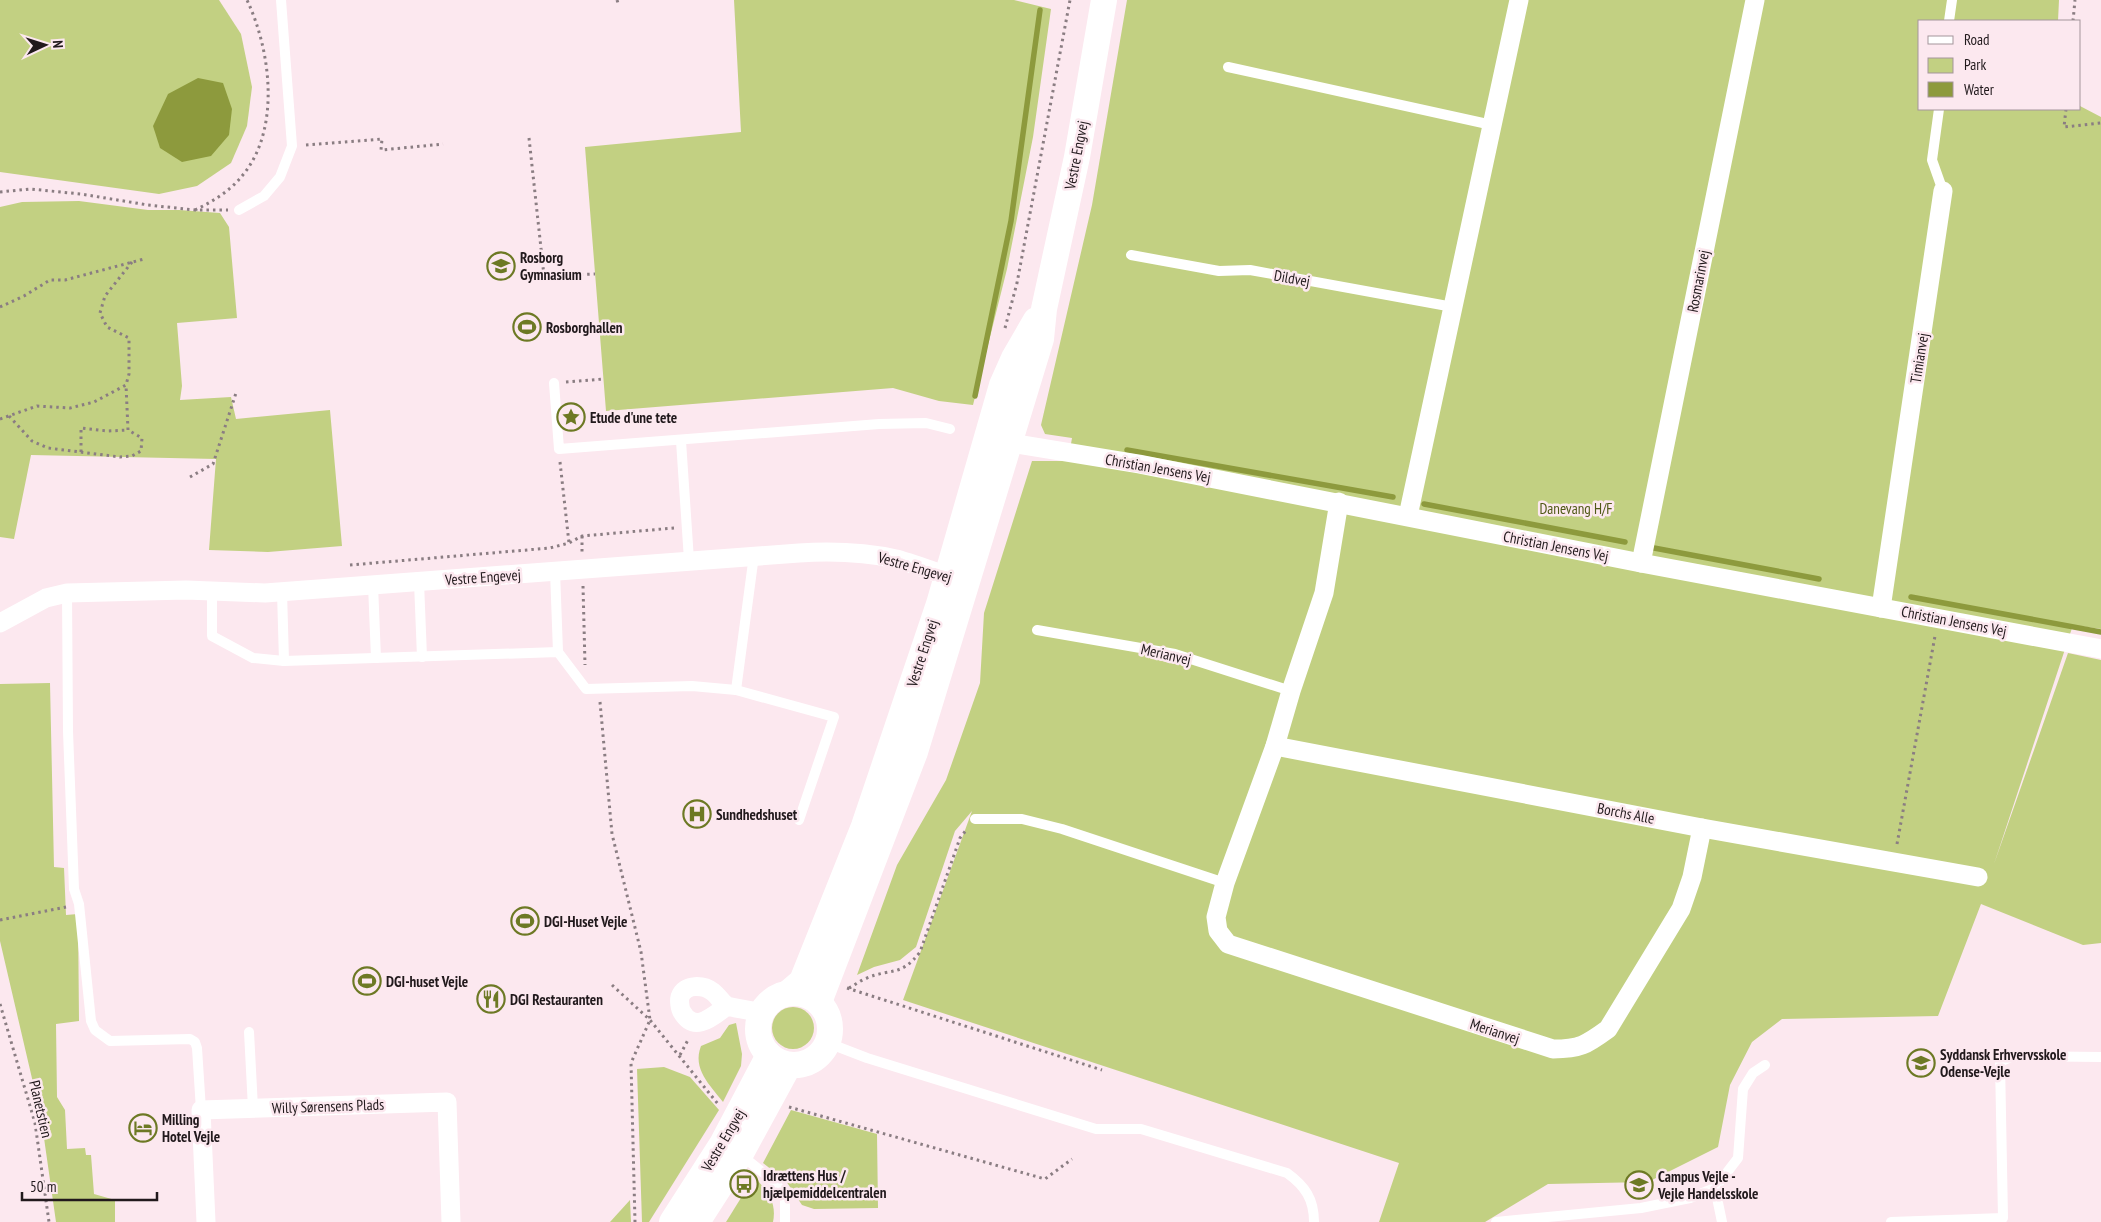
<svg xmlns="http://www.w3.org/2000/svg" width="2101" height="1222" font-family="'PT Sans Narrow',sans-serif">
<rect width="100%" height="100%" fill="#fce8ef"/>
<g fill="#c2d082">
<polygon points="0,0 219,0 241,34 252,87 247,126 231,163 197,186 159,194 0,172"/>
<polygon points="734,0 1014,0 1051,9 1033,137 1007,269 973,405 939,401 893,388 606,411 585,147 741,132"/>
<polygon points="1127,0 2059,0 2058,21 1920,21 1920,109 2080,109 2080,106 2101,117 2101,629 2073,625 1994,864 2068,653 2101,660 2101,943 2083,945 1981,904 1938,1016 1782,1019 1752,1042 1730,1085 1718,1147 1648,1182 1548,1184 1485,1222 1379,1222 1399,1163 903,1000 972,811 955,831 916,947 900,960 874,967 857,975 897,865 946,780 980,683 984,613 1032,461 1068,461 1072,438 1045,434 1041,425 1092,205"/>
<polygon points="79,201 148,210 179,210 220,213 229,227 237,318 177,323 182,386 180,400 231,397 236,419 330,410 342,546 268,552 209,550 216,459 31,455 14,539 0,537 0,207 22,202"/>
<polygon points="50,683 54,867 64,868 66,915 78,914 79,1021 56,1024 57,1097 65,1110 67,1149 85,1148 86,1155 91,1155 94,1194 115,1200 115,1222 56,1222 41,1117 0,941 0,684"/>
<circle cx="793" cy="1028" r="21"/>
<path d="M736,1023L742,1054L741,1066L723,1102C710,1085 692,1069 701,1046L720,1038L729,1025Z"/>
<polygon points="664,1067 690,1077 719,1110 649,1222 642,1222 637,1069"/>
<polygon points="791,1110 877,1134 878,1208 814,1209 802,1205 786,1181 763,1163"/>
<path d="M754,1177C767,1190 777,1202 773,1222H726Z"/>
<polygon points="630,1200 631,1222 610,1222"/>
</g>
<polygon fill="#8d9a3d" points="198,78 223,83 232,109 229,135 211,156 182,162 160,148 153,126 168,94"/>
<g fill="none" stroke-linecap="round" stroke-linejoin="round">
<g stroke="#8d9a3d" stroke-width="5.5">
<polyline points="975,396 1011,221 1040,10"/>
<polyline points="1127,450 1393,497"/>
<polyline points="1424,504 1625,542"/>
<polyline points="1654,548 1819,579"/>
<polyline points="1911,597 2101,632"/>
</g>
<g stroke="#8a7d82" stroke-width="3" stroke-dasharray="2.5 4" stroke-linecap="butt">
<polyline points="617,0 618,3"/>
<polyline points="2073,21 2075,0"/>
<polyline points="2066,109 2064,127 2101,123"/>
<polyline points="529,138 544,276 595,274"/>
<polyline points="306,145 382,139 381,150 443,144"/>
<polyline points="0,192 30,189 81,194 148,205 195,210 228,210"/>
<path d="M195,210C212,202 230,191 242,176C281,130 271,51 247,0"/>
<polyline points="0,307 24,296 50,280 65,280 144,259"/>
<polyline points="1005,328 1017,283 1070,0"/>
<polyline points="566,382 603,379"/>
<polyline points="9,416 32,441 48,448 120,457 132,456 141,451 142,438 128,430 126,385"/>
<polyline points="0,419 37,406 70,408 94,402 126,385 129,374 129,338 107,327 100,313 105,296 132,262"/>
<polyline points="81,452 81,428 108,431 128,430"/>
<polyline points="560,462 569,543"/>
<polyline points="190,477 213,464 236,393"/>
<polyline points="582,536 582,553"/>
<polyline points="350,565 550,548 569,543 582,536 674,528"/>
<polyline points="583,586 585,665"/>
<polyline points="600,702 612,834 641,952 650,1020 631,1063 635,1222"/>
<polyline points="1897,844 1935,636"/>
<polyline points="0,920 66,907"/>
<polyline points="612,985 650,1020 718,1104"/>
<polyline points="847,988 1102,1070"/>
<path d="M849,988C855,985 861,980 867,978C891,968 901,977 920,952L960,838L967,829"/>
<polyline points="0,1004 35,1123 49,1222"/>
<polyline points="680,1055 689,1038"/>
<polyline points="789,1107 1045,1179 1072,1159"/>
</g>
<g stroke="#fff" stroke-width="10">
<polyline points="1949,21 1952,0"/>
<polyline points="1228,67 1492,125"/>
<polyline points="1939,109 1932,160 1943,191"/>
<polyline points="239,210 264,196 280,177 292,146 281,0"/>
<polyline points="1131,255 1219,271 1250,270 1453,307"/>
<polyline points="554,383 559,449 879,424 926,423 950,429"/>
<polyline points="681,441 689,560"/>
<polyline points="555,571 558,652"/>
<polyline points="419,582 422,657"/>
<polyline points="373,585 376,658"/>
<polyline points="212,590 212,636 253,658 284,661 558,652 586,689 692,686 736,690 834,717 799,820"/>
<polyline points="282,592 284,661"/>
<polyline points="67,593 68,731 74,889 79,904 91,1021 95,1030 110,1041 190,1039 195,1042 197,1048 201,1110"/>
<polyline points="1037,630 1175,654 1291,691"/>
<polyline points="736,690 754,555"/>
<polyline points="975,819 1022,819 1062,829 1225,883"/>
<polyline points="249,1032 253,1108"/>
<path d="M828,1043L867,1058L1096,1129H1141L1287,1173C1305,1186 1314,1199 1314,1222"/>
<polyline points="741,1155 776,1183 785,1199 785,1222"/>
<polyline points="1715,1188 1722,1222"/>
<polyline points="1496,1222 1641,1208 1690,1198 1715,1188 1738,1158 1743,1089 1753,1073 1765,1065"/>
<polyline points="1891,1222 2003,1218 2000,1062 2013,1056 2101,1057"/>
</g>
<g stroke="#fff" stroke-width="19">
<polyline points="1011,443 1139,464 1641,563 2101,649"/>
<path d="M1339,502L1324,593L1291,691L1275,746L1225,883L1216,917L1218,931L1228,944L1553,1049C1580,1049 1586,1045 1608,1029L1681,909L1692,877L1702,828"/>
<polyline points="1408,516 1519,0"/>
<polyline points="1641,563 1755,0"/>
<polyline points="1881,608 1943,191"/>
<path d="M0,623L46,598L67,593L186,590L265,593L799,553C831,551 864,552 896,559C917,565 938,573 959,580"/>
<polyline points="1275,746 1702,828 1978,877"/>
<path d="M727,1006C713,1016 695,1034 682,1012C680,1009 679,1001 680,997C685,983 704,985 713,992C718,996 722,1003 727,1006C733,1008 754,1011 762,1013"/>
<polyline points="206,1222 201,1110 447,1102 451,1222"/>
</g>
<g stroke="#fff" stroke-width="26">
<circle cx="794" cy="1029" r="36"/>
<polyline points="788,993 802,981 864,826 939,604 1002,385 1014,358 1036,320"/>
<polyline points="819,1002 915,752 1041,339 1044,309 1077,157 1104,0"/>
<polyline points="672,1222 722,1144 769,1055"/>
<polyline points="697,1222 740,1155 789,1065"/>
</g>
</g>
<defs>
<g id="school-ring" transform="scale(1.4375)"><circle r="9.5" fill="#fce8ef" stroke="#6d7924" stroke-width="1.5"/><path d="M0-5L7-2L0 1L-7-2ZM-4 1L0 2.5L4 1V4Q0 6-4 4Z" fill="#6d7924"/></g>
<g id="stadium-ring" transform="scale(1.4375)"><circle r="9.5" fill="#fce8ef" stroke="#6d7924" stroke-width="1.5"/><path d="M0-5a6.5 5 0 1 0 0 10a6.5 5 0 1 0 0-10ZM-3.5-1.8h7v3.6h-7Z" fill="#6d7924"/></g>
<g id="sight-ring" transform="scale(1.4375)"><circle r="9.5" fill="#fce8ef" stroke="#6d7924" stroke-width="1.5"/><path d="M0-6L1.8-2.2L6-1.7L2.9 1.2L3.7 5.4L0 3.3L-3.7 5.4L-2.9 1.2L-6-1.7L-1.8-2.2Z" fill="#6d7924"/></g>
<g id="hospital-ring" transform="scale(1.4375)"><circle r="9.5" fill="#fce8ef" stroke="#6d7924" stroke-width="1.5"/><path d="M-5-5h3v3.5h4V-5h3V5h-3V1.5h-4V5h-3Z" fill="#6d7924"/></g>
<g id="restaurant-ring" transform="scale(1.4375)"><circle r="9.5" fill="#fce8ef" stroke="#6d7924" stroke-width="1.5"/><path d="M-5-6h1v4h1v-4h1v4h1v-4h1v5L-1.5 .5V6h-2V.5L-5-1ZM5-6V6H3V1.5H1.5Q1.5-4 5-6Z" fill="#6d7924"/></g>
<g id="university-ring" transform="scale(1.4375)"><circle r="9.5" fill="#fce8ef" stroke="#6d7924" stroke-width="1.5"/><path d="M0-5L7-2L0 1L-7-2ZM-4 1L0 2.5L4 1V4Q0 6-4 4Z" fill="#6d7924"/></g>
<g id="hotel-ring" transform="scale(1.4375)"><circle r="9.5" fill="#fce8ef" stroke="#6d7924" stroke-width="1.5"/><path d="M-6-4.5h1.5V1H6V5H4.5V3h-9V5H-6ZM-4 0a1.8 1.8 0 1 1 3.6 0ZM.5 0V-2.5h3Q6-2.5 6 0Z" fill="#6d7924"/></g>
<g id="bus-ring" transform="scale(1.4375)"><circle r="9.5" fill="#fce8ef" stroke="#6d7924" stroke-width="1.5"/><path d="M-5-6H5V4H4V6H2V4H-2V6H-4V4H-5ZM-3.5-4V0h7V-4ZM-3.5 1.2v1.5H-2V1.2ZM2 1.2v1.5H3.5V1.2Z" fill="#6d7924"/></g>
</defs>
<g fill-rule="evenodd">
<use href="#school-ring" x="501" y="266"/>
<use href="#stadium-ring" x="527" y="327"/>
<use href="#sight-ring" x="571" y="417"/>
<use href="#hospital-ring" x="697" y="814"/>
<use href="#stadium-ring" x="525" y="921"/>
<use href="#stadium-ring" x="367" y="981"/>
<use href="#restaurant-ring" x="491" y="999"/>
<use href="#university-ring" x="1921" y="1063"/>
<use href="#hotel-ring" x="143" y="1128"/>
<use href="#bus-ring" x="744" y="1184"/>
<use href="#school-ring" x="1639" y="1185"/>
</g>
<g text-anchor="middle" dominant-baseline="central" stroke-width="5" stroke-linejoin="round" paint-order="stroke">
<g font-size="15" fill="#21191c" stroke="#fce8ef">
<text transform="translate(1076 155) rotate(-79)">Vestre Engvej</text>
<text transform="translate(1292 278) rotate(10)">Dildvej</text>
<text transform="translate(1698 281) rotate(-79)">Rosmarinvej</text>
<text transform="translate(1919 358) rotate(-81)">Timianvej</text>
<text transform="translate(1158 468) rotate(10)">Christian Jensens Vej</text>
<text transform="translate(1556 546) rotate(11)">Christian Jensens Vej</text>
<text transform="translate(915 567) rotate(16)">Vestre Engevej</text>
<text transform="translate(483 577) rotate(-4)">Vestre Engevej</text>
<text transform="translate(1954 621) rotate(11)">Christian Jensens Vej</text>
<text transform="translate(922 653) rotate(-72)">Vestre Engvej</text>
<text transform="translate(1166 654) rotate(13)">Merianvej</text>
<text transform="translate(1626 813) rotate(11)">Borchs Alle</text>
<text transform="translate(1495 1031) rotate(18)">Merianvej</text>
<text transform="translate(328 1106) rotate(-2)">Willy Sørensens Plads</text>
<text transform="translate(41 1109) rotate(77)">Planetstien</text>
<text transform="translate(723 1140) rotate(-59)">Vestre Engvej</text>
</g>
<g font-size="15" font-weight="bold" fill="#21191c" stroke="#fce8ef" text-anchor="start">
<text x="520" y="257">Rosborg<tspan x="520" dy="17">Gymnasium</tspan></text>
<text x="546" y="327">Rosborghallen</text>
<text x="590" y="417">Etude d'une tete</text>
<text x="716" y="814">Sundhedshuset</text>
<text x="544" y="921">DGI-Huset Vejle</text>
<text x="386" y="981">DGI-huset Vejle</text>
<text x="510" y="999">DGI Restauranten</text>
<text x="1940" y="1054">Syddansk Erhvervsskole<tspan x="1940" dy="17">Odense-Vejle</tspan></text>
<text x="162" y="1119">Milling<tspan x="162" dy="17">Hotel Vejle</tspan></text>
<text x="763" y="1175">Idrættens Hus /<tspan x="763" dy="17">hjælpemiddelcentralen</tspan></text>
<text x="1658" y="1176">Campus Vejle -<tspan x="1658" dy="17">Vejle Handelsskole</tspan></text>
</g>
<g font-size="15" fill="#505916" stroke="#fce8ef">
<text x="1576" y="508">Danevang H/F</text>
</g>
</g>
<rect x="1918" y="20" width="162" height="90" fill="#fce8ef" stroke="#a4959b"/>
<rect x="1928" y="36" width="25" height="8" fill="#ffffff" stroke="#a4959b"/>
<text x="1964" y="45" font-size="15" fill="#21191c">Road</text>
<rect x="1928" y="58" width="25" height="15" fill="#c2d082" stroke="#a4959b"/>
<text x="1964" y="70" font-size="15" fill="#21191c">Park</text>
<rect x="1928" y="82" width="25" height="15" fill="#8d9a3d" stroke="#a4959b"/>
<text x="1964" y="95" font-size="15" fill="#21191c">Water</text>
<g transform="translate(45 45) rotate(86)" stroke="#fce8ef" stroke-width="4" paint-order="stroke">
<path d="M0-4L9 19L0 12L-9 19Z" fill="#21191c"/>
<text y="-8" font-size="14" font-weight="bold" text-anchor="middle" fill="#21191c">N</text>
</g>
<path d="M22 1192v8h135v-8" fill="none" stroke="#21191c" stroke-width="2.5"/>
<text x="30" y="1192" font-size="15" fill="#21191c" stroke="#fce8ef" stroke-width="4" paint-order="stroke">50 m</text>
</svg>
